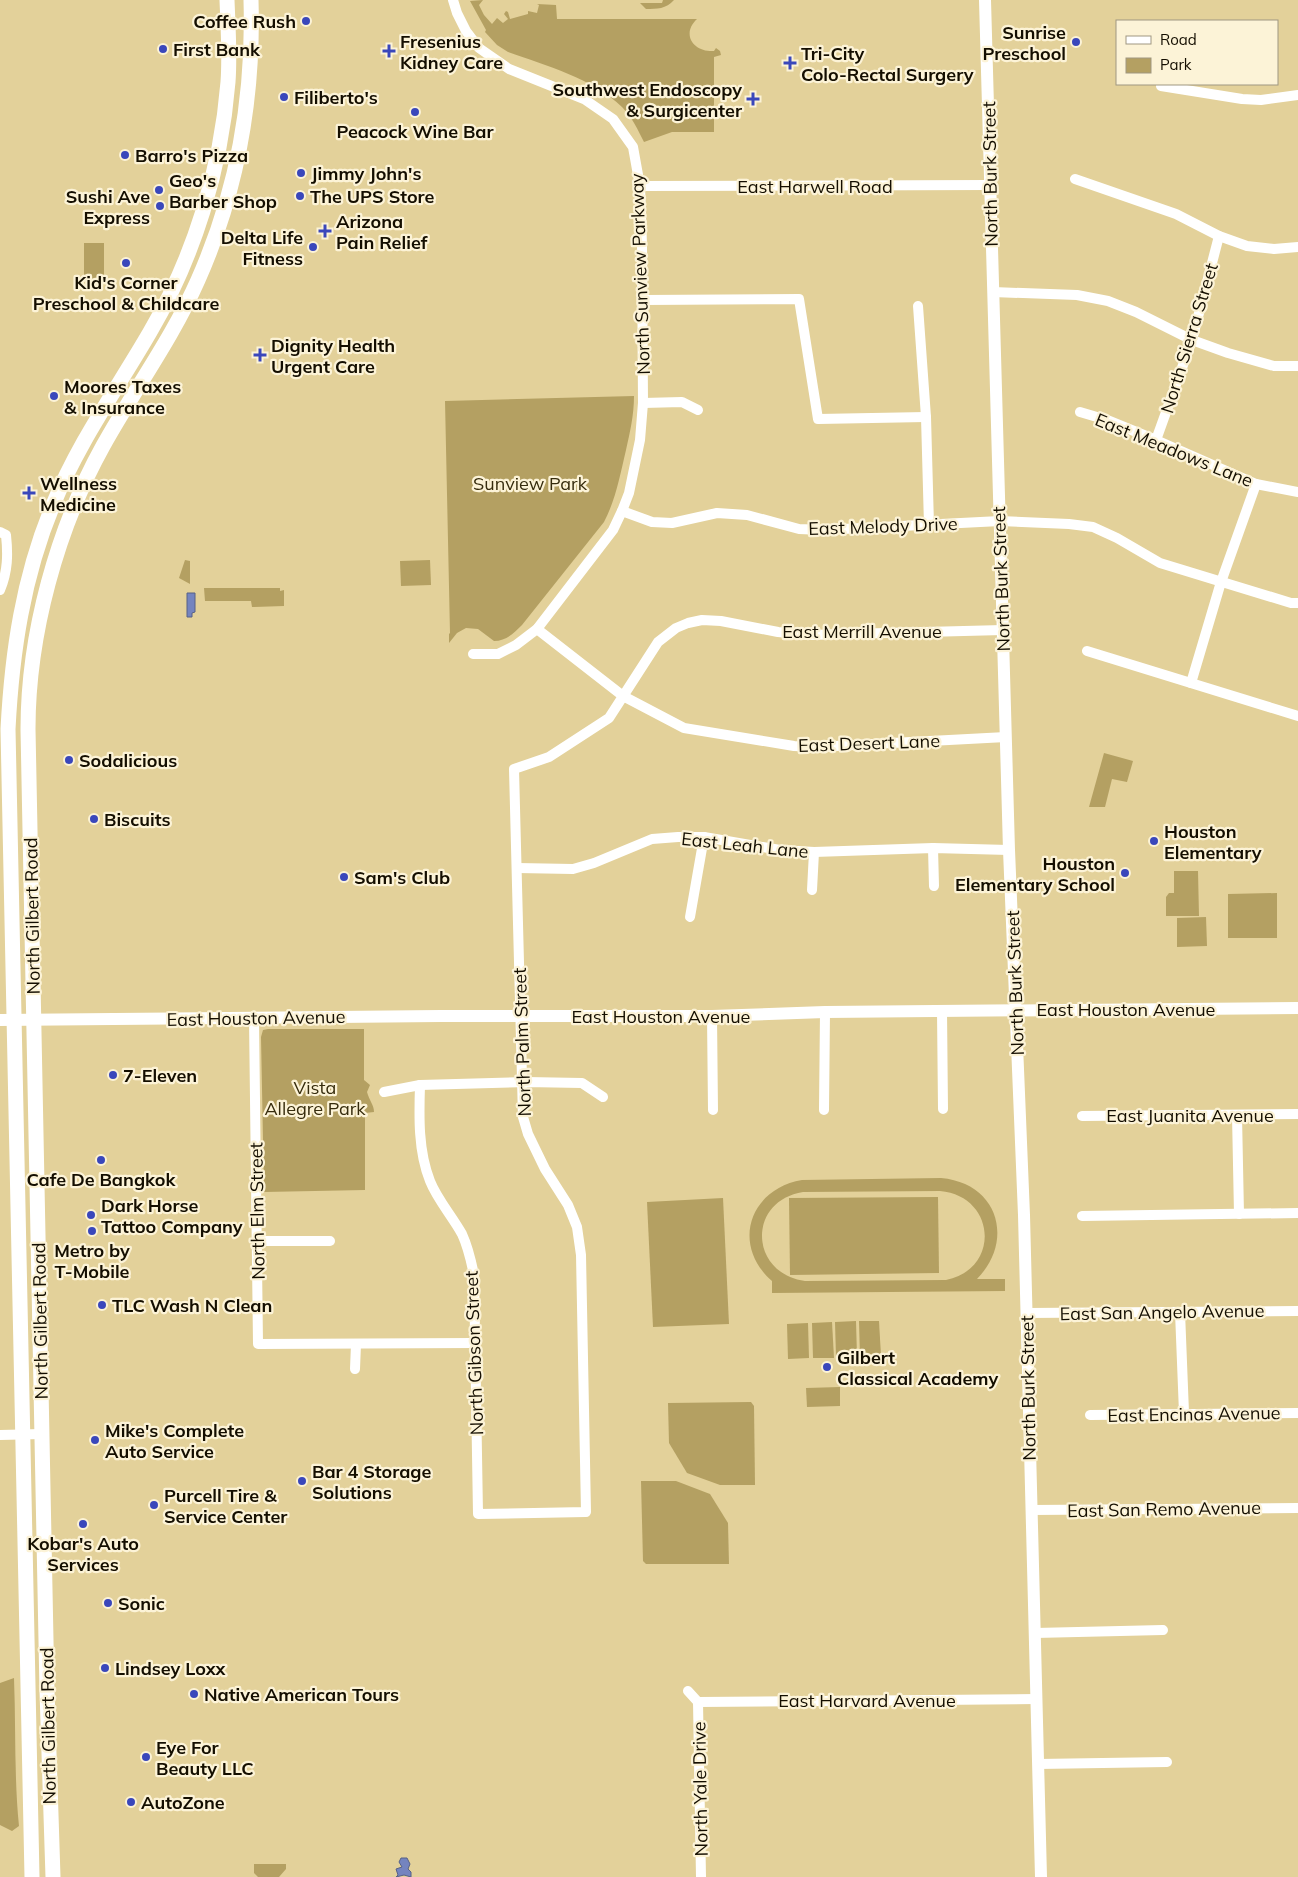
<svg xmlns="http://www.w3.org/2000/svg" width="1298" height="1877" font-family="Mulish,sans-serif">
<rect width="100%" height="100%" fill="#e3d19a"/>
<g fill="#b4a062" fill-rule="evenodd">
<path d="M483,0L479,5L484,15L492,24L497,18L503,23L508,19L504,14L506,11L508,12L510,19L528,14V11L537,13L539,5L537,4L556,5L557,19H697C681,34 693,52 714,51L716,48L720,51L721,55L714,57V132H672L644,142C638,130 632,117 622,107C594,79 545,65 508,52L497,45L485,32L486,30L470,1Z"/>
<path d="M663,0H674C666,9 657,9 646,9L640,3H662Z"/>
<rect x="84" y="243" width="20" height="37"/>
<path d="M634,396C634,415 630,432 626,450C620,475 616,499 604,522L522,625C514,633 506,641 494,641L478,629L466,628L457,633L449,643V634L450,633L445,401Z"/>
<polygon points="185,560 190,561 190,584 179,578"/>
<polygon points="430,560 431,585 401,586 400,561"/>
<polygon points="204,588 280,588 280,591 284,590 284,606 252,607 251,601 205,601"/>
<polygon points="1104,753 1133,761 1127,782 1112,779 1105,807 1089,807"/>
<polygon points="1174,871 1198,871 1199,916 1166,916 1166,897 1169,893 1174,893"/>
<polygon points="1277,893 1277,938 1228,938 1228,894"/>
<polygon points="1206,917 1207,946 1177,947 1177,918"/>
<path d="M268,1029H364V1080L370,1085L367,1092C369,1100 374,1105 374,1112L365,1113V1190L264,1192L261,1037L263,1030Z"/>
<path d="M941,1178C998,1183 1015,1240 977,1279H1005V1291L772,1293V1281C731,1245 749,1189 802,1180ZM803,1192L940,1191C996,1196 1001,1269 946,1280L805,1281C749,1273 747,1201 803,1192Z"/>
<polygon points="938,1197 939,1273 790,1275 789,1198"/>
<polygon points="723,1198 729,1324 653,1327 647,1202"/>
<polygon points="856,1321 857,1357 836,1357 835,1322"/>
<polygon points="879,1321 881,1356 860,1357 859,1321"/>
<polygon points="832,1322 834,1358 813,1358 812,1323"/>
<polygon points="808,1323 809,1358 788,1359 787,1324"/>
<polygon points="840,1387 840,1406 807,1407 806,1388"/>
<polygon points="751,1402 754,1406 755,1485 720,1485 687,1473 669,1443 668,1403"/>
<polygon points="641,1481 676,1481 710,1494 728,1523 729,1564 646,1564 643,1561"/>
<path d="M14,1678C16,1728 14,1777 19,1826L12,1831L0,1825V1683Z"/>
<polygon points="254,1864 286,1864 286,1869 279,1877 258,1877 254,1873"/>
</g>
<g fill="#7484bf" stroke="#576186">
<polygon points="187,593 195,593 195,612 192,613 192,617 187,617"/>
<polygon points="401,1858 407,1858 410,1864 408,1869 411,1872 411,1877 404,1875 396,1877 398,1875 396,1869 402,1867 399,1862"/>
</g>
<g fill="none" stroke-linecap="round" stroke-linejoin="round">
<g stroke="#fff" stroke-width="10">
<polyline points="453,0 457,13 466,31 479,48 509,69 584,99 613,119 633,147 640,186 642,245 643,403 640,440 629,493 622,511 613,530 537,629 516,645 498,654 473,654"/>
<polyline points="1161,86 1242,99 1261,100 1298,95"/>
<polyline points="1075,179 1176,214 1219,236 1247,246 1274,249 1298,247"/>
<polyline points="640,186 990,185"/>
<polyline points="993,292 1077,295 1108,301 1136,312 1192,340 1228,353 1274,366 1298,366"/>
<polyline points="643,300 799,299 818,419 926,417"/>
<polyline points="918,306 926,417 929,525"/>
<polyline points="643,403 682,402 698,410"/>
<polyline points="1080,412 1107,420 1156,440 1256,484 1298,492"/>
<polyline points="1156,440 1192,340 1219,236"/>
<polyline points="622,511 652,522 672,523 717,513 747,515 799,529 823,530 1000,521 1069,524 1093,527 1117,538 1160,563 1291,603 1298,603"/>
<path d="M0,532L6,535C8,554 8,571 0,590"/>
<polyline points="537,629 623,696 684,728 794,746 816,747 1006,737"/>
<polyline points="1087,651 1298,716"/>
<polyline points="1191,683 1221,582 1256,484"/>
<polyline points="933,848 934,886"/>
<polyline points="517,868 573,869 594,863 652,839 678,837 704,837 780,850 814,852 933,848 1009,850"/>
<polyline points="812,890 814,852"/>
<polyline points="690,917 704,837"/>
<polyline points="942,1011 943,1109"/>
<polyline points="712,1016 713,1110"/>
<polyline points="254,1018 258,1344 474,1343"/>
<path d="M420,1085C419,1116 418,1151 430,1181C437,1199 452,1216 462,1234C468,1247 471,1260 474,1275L478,1514L586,1512L581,1255L577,1227L568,1205L545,1169L528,1134L523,1117L514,769L549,757L609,718L658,642L676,628L688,623L702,620L721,621L778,632L808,635L1003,630"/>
<polyline points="384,1092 420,1085 526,1082 582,1083 603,1097"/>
<polyline points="824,1110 825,1012"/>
<polyline points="1237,1115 1239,1214"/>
<polyline points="1082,1116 1298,1114"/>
<polyline points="1082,1216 1298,1213"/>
<polyline points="258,1241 330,1241"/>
<polyline points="1180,1312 1184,1413"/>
<polyline points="1026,1313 1298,1311"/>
<polyline points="355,1369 356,1344"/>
<polyline points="1090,1415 1298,1413"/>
<polyline points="0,1435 42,1434"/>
<polyline points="1031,1510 1298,1508"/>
<polyline points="1035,1633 1163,1630"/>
<polyline points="688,1691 698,1702"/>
<polyline points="698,1702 1036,1699"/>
<polyline points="698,1702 701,1877"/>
<polyline points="1038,1764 1167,1762"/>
</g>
<g stroke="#fff" stroke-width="12">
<polyline points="985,0 1009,850 1024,1215 1041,1877"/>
<polyline points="0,1020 441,1016 712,1016 825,1012 1298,1008"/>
</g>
<g stroke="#fff" stroke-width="15">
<path d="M32,1877L8,729C12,652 23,577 53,505C78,443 117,389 150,332C194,257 221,169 228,82C230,55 228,27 227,0"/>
<path d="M53,1877L47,1691L28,729C28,634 57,529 103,446C134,390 172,339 198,280C238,190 254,99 251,0"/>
</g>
</g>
<g fill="#3a47bb" stroke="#fcf3d7" stroke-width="2">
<circle cx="306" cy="21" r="5"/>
<circle cx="1076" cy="42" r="5"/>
<circle cx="163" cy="49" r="5"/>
<path d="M386.5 43.5h5v5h5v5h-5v5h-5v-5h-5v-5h5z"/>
<path d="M787.5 55.5h5v5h5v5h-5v5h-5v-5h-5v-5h5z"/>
<circle cx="284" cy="97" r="5"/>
<path d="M750.5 91.5h5v5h5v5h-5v5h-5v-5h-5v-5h5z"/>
<circle cx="415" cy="112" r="5"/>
<circle cx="125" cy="155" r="5"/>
<circle cx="301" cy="173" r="5"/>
<circle cx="159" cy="190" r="5"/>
<circle cx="300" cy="196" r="5"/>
<circle cx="160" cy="206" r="5"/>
<path d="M322.5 223.5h5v5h5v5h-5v5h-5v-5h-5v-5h5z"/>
<circle cx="313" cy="247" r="5"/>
<circle cx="126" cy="263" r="5"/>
<path d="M257.5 347.5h5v5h5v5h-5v5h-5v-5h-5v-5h5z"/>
<circle cx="54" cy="396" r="5"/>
<path d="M26.5 485.5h5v5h5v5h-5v5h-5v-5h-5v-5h5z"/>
<circle cx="69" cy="760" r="5"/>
<circle cx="94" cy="819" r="5"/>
<circle cx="1154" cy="841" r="5"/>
<circle cx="1125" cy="873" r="5"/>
<circle cx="344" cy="877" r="5"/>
<circle cx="113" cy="1075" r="5"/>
<circle cx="101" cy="1160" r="5"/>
<circle cx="91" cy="1215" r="5"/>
<circle cx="92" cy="1231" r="5"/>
<circle cx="102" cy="1305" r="5"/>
<circle cx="827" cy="1367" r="5"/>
<circle cx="95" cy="1440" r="5"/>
<circle cx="302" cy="1481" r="5"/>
<circle cx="154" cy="1505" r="5"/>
<circle cx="83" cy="1524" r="5"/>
<circle cx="108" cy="1603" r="5"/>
<circle cx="105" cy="1668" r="5"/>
<circle cx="194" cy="1694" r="5"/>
<circle cx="146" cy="1757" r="5"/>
<circle cx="131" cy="1802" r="5"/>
</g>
<g text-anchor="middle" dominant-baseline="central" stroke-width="4.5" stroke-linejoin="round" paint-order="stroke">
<g font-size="18" font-weight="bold" fill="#140e00" stroke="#fcf3d7" text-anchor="start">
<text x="296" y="21" text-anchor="end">Coffee Rush</text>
<text x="1066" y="32" text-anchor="end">Sunrise<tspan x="1066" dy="21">Preschool</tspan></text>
<text x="400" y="41">Fresenius<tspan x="400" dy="21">Kidney Care</tspan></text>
<text x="173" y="49">First Bank</text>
<text x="801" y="53">Tri-City<tspan x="801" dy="21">Colo-Rectal Surgery</tspan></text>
<text x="742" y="89" text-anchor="end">Southwest Endoscopy<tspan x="742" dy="21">&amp; Surgicenter</tspan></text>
<text x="294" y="97">Filiberto's</text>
<text x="415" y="131" text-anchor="middle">Peacock Wine Bar</text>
<text x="135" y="155">Barro's Pizza</text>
<text x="311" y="173">Jimmy John's</text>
<text x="169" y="180">Geo's<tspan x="169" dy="21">Barber Shop</tspan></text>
<text x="150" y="196" text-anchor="end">Sushi Ave<tspan x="150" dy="21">Express</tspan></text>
<text x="310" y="196">The UPS Store</text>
<text x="336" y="221">Arizona<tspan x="336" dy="21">Pain Relief</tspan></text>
<text x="303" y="237" text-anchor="end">Delta Life<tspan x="303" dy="21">Fitness</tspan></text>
<text x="126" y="282" text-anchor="middle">Kid's Corner<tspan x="126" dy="21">Preschool &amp; Childcare</tspan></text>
<text x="271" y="345">Dignity Health<tspan x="271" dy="21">Urgent Care</tspan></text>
<text x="64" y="386">Moores Taxes<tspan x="64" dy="21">&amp; Insurance</tspan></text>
<text x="40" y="483">Wellness<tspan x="40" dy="21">Medicine</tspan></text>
<text x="79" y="760">Sodalicious</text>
<text x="104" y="819">Biscuits</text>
<text x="1164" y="831">Houston<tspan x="1164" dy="21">Elementary</tspan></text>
<text x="1115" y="863" text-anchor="end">Houston<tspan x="1115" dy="21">Elementary School</tspan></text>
<text x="354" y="877">Sam's Club</text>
<text x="123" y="1075">7-Eleven</text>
<text x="101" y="1179" text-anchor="middle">Cafe De Bangkok</text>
<text x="101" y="1205">Dark Horse<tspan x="101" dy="21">Tattoo Company</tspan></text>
<text x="92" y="1250" text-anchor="middle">Metro by<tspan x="92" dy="21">T-Mobile</tspan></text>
<text x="112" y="1305">TLC Wash N Clean</text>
<text x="837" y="1357">Gilbert<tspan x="837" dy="21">Classical Academy</tspan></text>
<text x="105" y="1430">Mike's Complete<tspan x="105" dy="21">Auto Service</tspan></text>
<text x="312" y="1471">Bar 4 Storage<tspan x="312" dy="21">Solutions</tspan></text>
<text x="164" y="1495">Purcell Tire &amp;<tspan x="164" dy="21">Service Center</tspan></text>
<text x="83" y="1543" text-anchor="middle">Kobar's Auto<tspan x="83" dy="21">Services</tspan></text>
<text x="118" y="1603">Sonic</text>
<text x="115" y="1668">Lindsey Loxx</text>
<text x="204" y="1694">Native American Tours</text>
<text x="156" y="1747">Eye For<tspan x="156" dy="21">Beauty LLC</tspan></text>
<text x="141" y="1802">AutoZone</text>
</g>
<g font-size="18" fill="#140e00" stroke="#fcf3d7">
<text transform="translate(990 174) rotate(-91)">North Burk Street</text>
<text x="815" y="186">East Harwell Road</text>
<text transform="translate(640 274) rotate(-92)">North Sunview Parkway</text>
<text transform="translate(1189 338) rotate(-73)">North Sierra Street</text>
<text transform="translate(1174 450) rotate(22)">East Meadows Lane</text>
<text transform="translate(883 526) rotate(-2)">East Melody Drive</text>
<text transform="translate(1001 579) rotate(-92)">North Burk Street</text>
<text x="862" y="631">East Merrill Avenue</text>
<text transform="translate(869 743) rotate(-2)">East Desert Lane</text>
<text transform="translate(745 845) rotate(6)">East Leah Lane</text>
<text transform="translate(32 916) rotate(-91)">North Gilbert Road</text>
<text transform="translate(1015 983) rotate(-92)">North Burk Street</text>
<text x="1126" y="1009">East Houston Avenue</text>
<text x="661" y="1016">East Houston Avenue</text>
<text transform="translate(256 1018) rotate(-1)">East Houston Avenue</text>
<text transform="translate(522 1042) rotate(-92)">North Palm Street</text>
<text x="1190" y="1115">East Juanita Avenue</text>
<text transform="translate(257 1211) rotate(-91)">North Elm Street</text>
<text transform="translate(1162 1312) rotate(-1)">East San Angelo Avenue</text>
<text transform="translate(40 1321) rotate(-91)">North Gilbert Road</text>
<text transform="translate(474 1353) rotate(-92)">North Gibson Street</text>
<text transform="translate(1028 1388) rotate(-91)">North Burk Street</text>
<text transform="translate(1194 1414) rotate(-1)">East Encinas Avenue</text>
<text transform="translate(1164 1509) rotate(-1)">East San Remo Avenue</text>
<text x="867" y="1700">East Harvard Avenue</text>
<text transform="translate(48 1726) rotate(-91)">North Gilbert Road</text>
<text transform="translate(700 1789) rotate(-91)">North Yale Drive</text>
</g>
<g font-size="18" fill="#362c0d" stroke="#fcf3d7">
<text x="530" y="483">Sunview Park</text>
<text x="315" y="1087">Vista<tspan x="315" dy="21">Allegre Park</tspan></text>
</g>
</g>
<rect x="1116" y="20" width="162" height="65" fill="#fcf3d7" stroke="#9f9781"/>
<rect x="1126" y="36" width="25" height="8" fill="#ffffff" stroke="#9f9781"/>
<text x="1160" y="45" font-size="15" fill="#140e00">Road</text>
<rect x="1126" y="58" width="25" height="15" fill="#b4a062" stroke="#9f9781"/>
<text x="1160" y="70" font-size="15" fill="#140e00">Park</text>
</svg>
